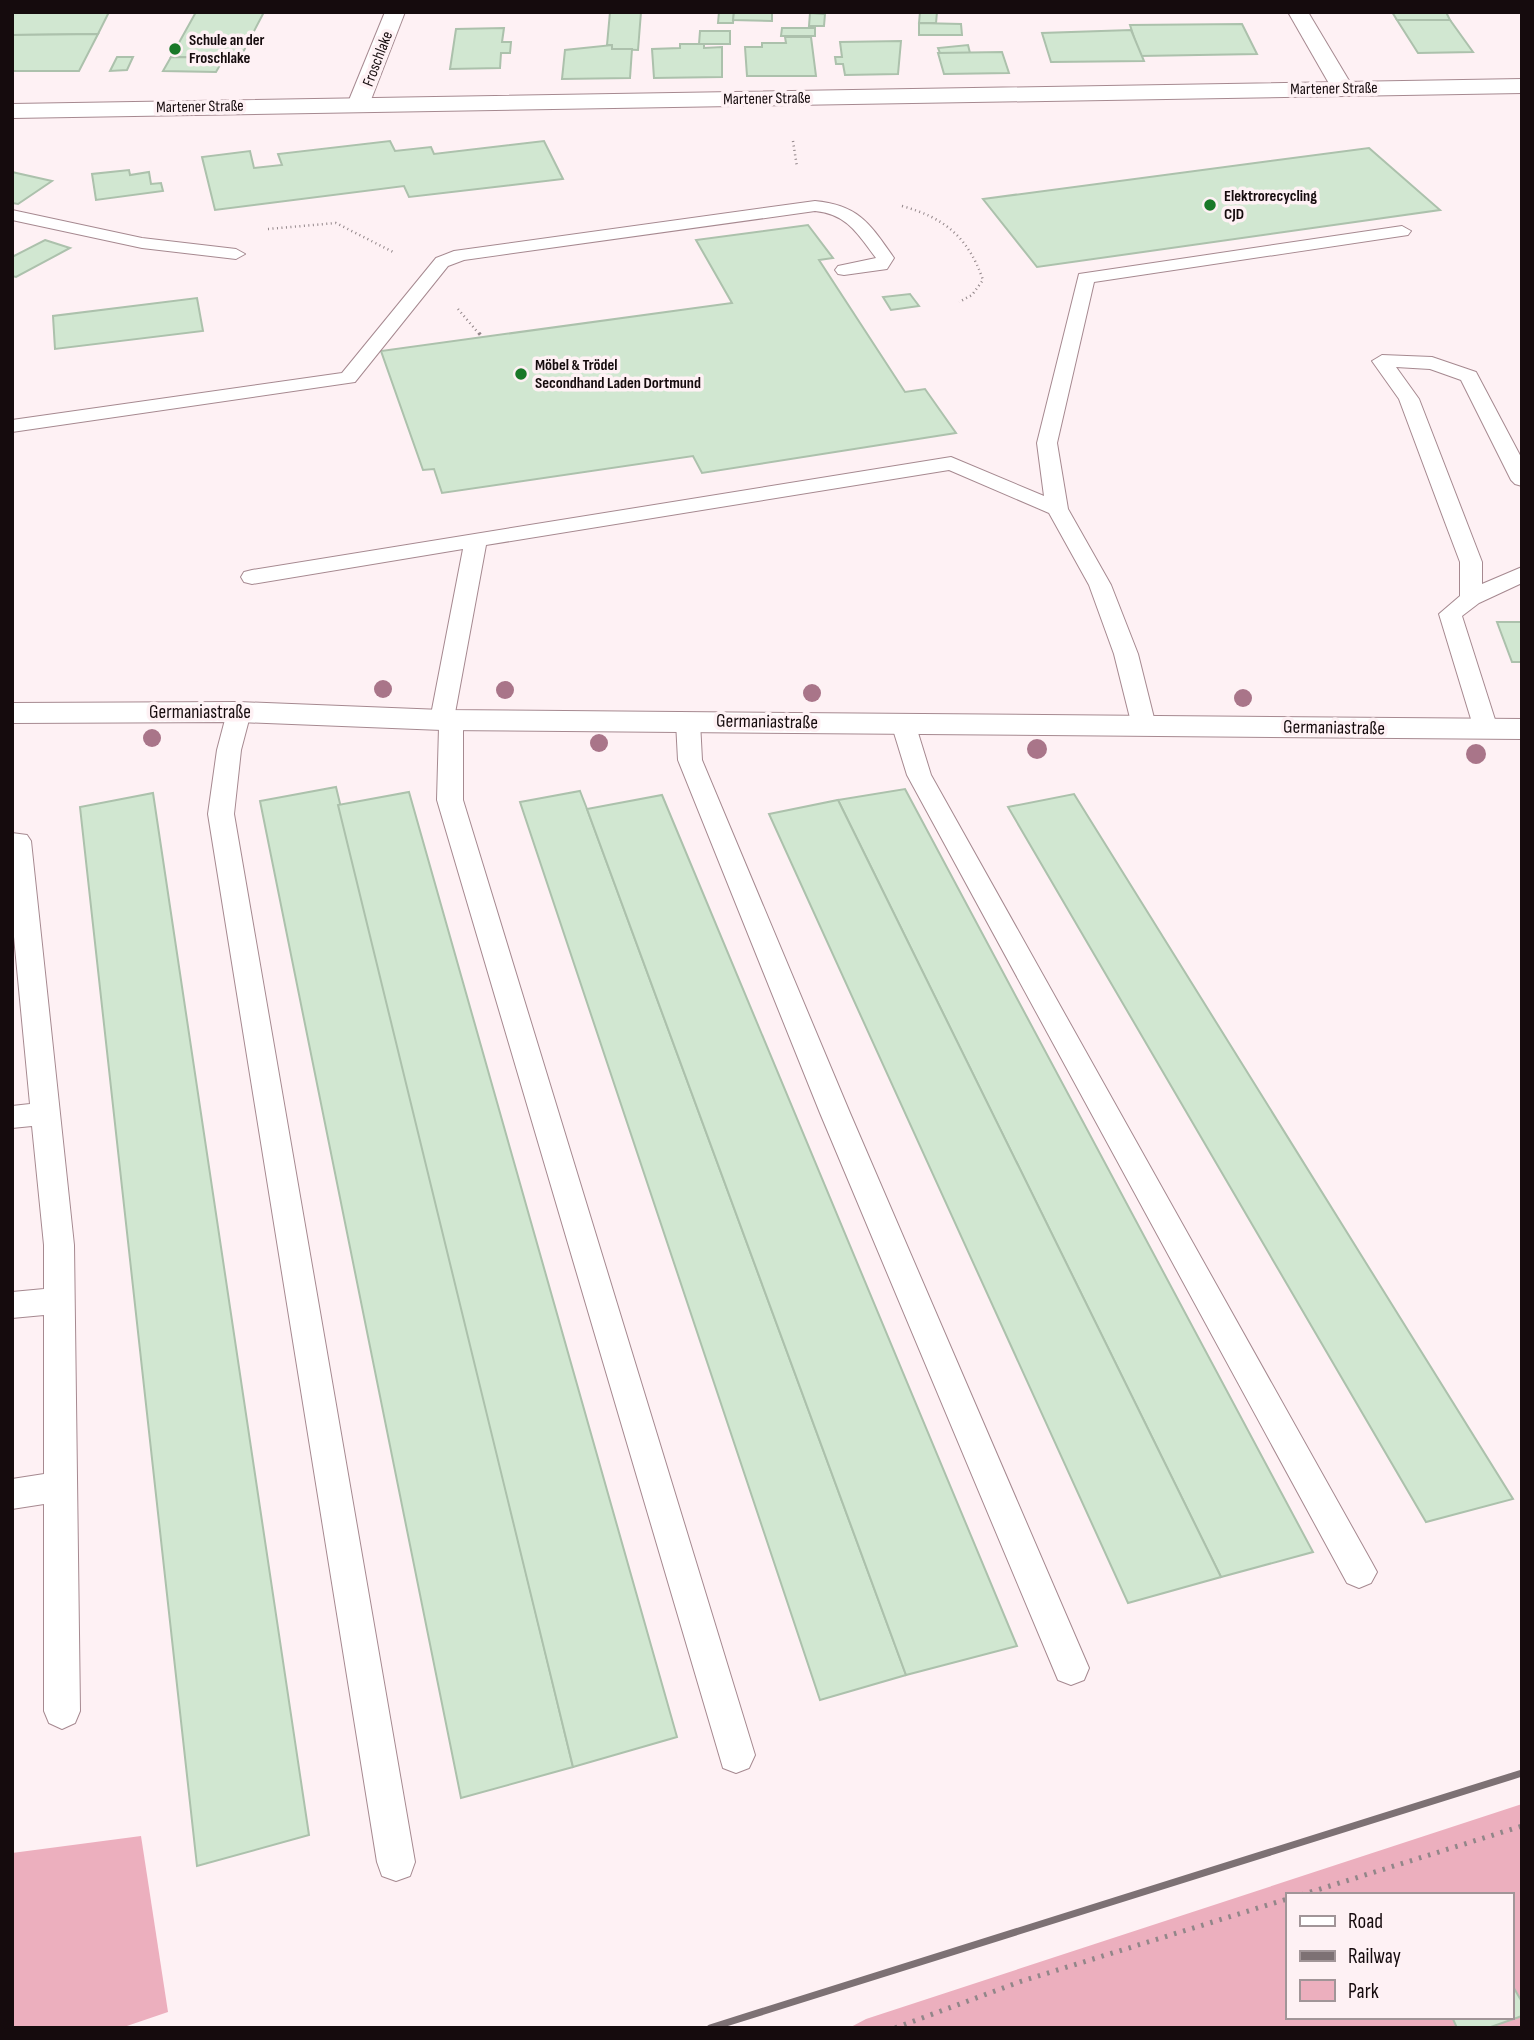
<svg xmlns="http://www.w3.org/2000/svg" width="1534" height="2040" font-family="'Sofia Sans Condensed',sans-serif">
<rect width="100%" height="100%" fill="#fef1f4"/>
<g fill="#ecafbe" fill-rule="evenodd">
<path d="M1522,1804V2028H849L866,2019ZM1287,1895H1511V2017H1287Z"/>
<polygon points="141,1836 168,2012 121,2028 12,2028 12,1853"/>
</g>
<g fill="#d1e7d1" stroke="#acc1ac" stroke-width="2">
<polygon points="12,12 109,12 98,34 12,35"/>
<polygon points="196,12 264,12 240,58 171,57"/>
<polygon points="610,12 641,12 638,50 612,49 612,45 607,45"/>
<polygon points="719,12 734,12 733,23 718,23"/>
<polygon points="734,12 772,12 772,21 733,20"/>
<polygon points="920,12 937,12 936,23 919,23"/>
<polygon points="1392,12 1446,12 1450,20 1397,20"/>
<polygon points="810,13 825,14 824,26 809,26"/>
<polygon points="1397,20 1450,20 1473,52 1418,53"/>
<polygon points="919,23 961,24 962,35 919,35"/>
<polygon points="1242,24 1257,54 1140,56 1130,25"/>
<polygon points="504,28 502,42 511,42 510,53 501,53 500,68 450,69 456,29"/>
<polygon points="782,28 815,28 815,36 781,36"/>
<polygon points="1131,30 1144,61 1051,62 1042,33"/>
<polygon points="700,31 730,31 730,44 699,44"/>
<polygon points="98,34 79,71 12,71 12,35"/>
<polygon points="785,37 811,37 816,76 747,76 745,47 762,47 762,43 786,43"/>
<polygon points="901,41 898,74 845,75 843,64 836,64 835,57 842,57 840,42"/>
<polygon points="680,44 704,44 704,48 722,47 722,77 654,78 652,49 680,48"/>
<polygon points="612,45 612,49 632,49 630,78 562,79 565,50"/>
<polygon points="968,45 970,53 940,53 938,48"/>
<polygon points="1002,52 1009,73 944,74 938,53"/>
<polygon points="117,57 133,57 127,70 110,71"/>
<polygon points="171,57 224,58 216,72 163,71"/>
<polygon points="390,141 395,151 431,147 434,154 544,141 563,179 409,197 404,186 215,210 202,157 250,151 254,168 282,165 278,154"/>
<polygon points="1369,148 1440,210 1037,267 983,199"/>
<polygon points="129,170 130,175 149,172 151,184 161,183 163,191 96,200 92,174"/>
<polygon points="12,172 52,181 18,204 12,203"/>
<polygon points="808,225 833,258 819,260 905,392 925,389 956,433 702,473 693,456 442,493 434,469 423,470 381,351 732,303 696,240"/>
<polygon points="45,240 70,248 16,277 12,276 12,257"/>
<polygon points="910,294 919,306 891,310 883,297"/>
<polygon points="197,298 203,331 55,349 53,316"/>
<polygon points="1497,622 1522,622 1522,662 1512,662"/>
<polygon points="336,787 573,1767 461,1798 260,801"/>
<polygon points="905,789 1313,1552 1221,1577 838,800"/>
<polygon points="580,791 587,809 906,1675 820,1700 520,802"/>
<polygon points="409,792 677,1737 573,1767 338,805"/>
<polygon points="153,793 309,1835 197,1866 80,807"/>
<polygon points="1074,794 1513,1499 1426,1522 1008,807"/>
<polygon points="662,795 1017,1646 906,1675 587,809"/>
<polygon points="838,800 1221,1577 1128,1603 769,814"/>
<polygon points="1511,1983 1522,2002 1522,2016 1488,2028 1457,2028 1452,2017 1511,2017"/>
</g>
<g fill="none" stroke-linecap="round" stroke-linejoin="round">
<g stroke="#a68990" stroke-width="2">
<g id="service">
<path d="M815,201C859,205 870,224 894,258L887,269L844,275L838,274L835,270L838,266L876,258C858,234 847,214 815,211L464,260L448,266L355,382L12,432V420L342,373L436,258L454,251Z"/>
<polygon points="12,210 142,238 236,249 245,254 236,259 142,248 12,220"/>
<polygon points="1402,226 1411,231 1408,235 1094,282 1057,443 1068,509 1111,585 1138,654 1156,726 1153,731 1144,734 1135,731 1132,726 1114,654 1089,585 1049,513 949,470 486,545 455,713 463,719 463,800 755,1755 749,1768 736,1773 723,1768 437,800 439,727 433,725 430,720 463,549 252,584 244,582 241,577 244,572 252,570 951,457 1044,496 1037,443 1079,274"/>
<polygon points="1382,355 1432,357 1476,372 1522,459 1522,486 1515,484 1511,480 1461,380 1430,369 1396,367 1419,399 1482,562 1482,584 1522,567 1522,583 1479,603 1462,616 1498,729 1495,734 1486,737 1477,734 1474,729 1439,614 1460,596 1460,562 1446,525 1399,399 1372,361"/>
<polygon points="239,705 247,707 251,712 241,750 234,814 415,1862 410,1876 396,1881 382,1876 377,1862 208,814 217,750 227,712 231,707"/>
<polygon points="688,715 697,717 700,722 702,760 850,1113 1089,1668 1084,1680 1071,1685 1058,1680 820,1113 678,760 676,722 679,717"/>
<polygon points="903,715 912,718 915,723 931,775 1371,1561 1377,1572 1371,1583 1359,1588 1347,1583 907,775 891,723 894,718"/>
<polygon points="12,833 27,835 31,841 74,1245 80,1711 75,1723 62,1729 49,1723 44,1711 44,1504 12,1509 12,1479 44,1474 44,1315 12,1318 12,1292 44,1289 44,1245 32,1126 12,1128 12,1106 30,1104 12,916"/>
</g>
</g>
<g stroke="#a68990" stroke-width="2">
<g id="minor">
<polygon points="385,12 405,12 369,105 366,110 350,110 347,105"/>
<polygon points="1288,12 1308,12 1354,89 1351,94 1335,94"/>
<polygon points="239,702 442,710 1522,719 1522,739 442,730 239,722 12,723 12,703"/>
</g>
</g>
<g stroke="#a68990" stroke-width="2">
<polygon id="tertiary" points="1522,79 1522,93 12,118 12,104"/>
</g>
<g stroke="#928689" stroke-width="2.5" stroke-dasharray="1 3.5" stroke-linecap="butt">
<polyline points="793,141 797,167"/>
<path d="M902,206C945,218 968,237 983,280L972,295L959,302"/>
<polyline points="268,229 336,223 395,253"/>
<polyline points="458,309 480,335"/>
</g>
<polyline stroke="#928689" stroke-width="3.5" stroke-dasharray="2 4.5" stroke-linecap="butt" points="479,333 483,338"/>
<g stroke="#928689" stroke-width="5" stroke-dasharray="2.5 7" stroke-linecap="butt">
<polyline points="1301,1895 1522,1826"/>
<polyline points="895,2028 1022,1981 1287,1899"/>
</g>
<use href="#service" fill="#fff" fill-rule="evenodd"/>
<use href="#minor" fill="#fff" fill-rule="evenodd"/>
<use href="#tertiary" fill="#fff" fill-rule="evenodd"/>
<polyline stroke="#7d7174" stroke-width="7" points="710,2028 1522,1773"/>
</g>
<g fill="#a97589">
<circle cx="383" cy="689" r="9"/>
<circle cx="505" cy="690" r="9"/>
<circle cx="812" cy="693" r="9"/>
<circle cx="1243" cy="698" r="9"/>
<circle cx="152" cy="738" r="9"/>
<circle cx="599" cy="743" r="9"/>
<circle cx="1037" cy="749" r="10"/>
<circle cx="1476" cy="754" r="10"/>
</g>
<g fill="#197828" stroke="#fef1f4" stroke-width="2.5">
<circle cx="175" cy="49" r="7"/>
<circle cx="1210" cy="205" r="7"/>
<circle cx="521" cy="374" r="7"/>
</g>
<g text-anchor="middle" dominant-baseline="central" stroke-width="7" stroke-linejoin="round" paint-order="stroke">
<g font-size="16" font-weight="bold" fill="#150b0d" stroke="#fef1f4" text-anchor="start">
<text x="189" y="40">Schule an der<tspan x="189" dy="18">Froschlake</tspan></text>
<text x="1224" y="196">Elektrorecycling<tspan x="1224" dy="18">CJD</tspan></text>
<text x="535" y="365">Möbel &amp; Trödel<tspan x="535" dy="18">Secondhand Laden Dortmund</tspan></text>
</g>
<g font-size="16" fill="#150b0d" stroke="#fef1f4">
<text transform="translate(378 59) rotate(-69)">Froschlake</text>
<text transform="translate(1334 89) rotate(-1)">Martener Straße</text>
<text transform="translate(767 99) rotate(-1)">Martener Straße</text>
<text transform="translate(200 107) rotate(-1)">Martener Straße</text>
</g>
<g font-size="19" fill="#150b0d" stroke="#fef1f4">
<text x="200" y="712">Germaniastraße</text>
<text transform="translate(767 722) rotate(1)">Germaniastraße</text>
<text transform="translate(1334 728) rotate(1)">Germaniastraße</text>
</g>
</g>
<rect width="1534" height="2040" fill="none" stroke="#150b0d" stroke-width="28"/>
<rect x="1286" y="1893" width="228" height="126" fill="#fef1f4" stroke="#a19598" stroke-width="2"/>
<rect x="1300" y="1916" width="35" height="10" fill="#ffffff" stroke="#a19598" stroke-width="2"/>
<text x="1348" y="1928" font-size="21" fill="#150b0d">Road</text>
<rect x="1300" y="1951" width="35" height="10" fill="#7d7174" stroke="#a19598" stroke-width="2"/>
<text x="1348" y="1963" font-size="21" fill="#150b0d">Railway</text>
<rect x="1300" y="1980" width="35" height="21" fill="#ecafbe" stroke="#a19598" stroke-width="2"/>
<text x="1348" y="1998" font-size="21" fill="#150b0d">Park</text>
</svg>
